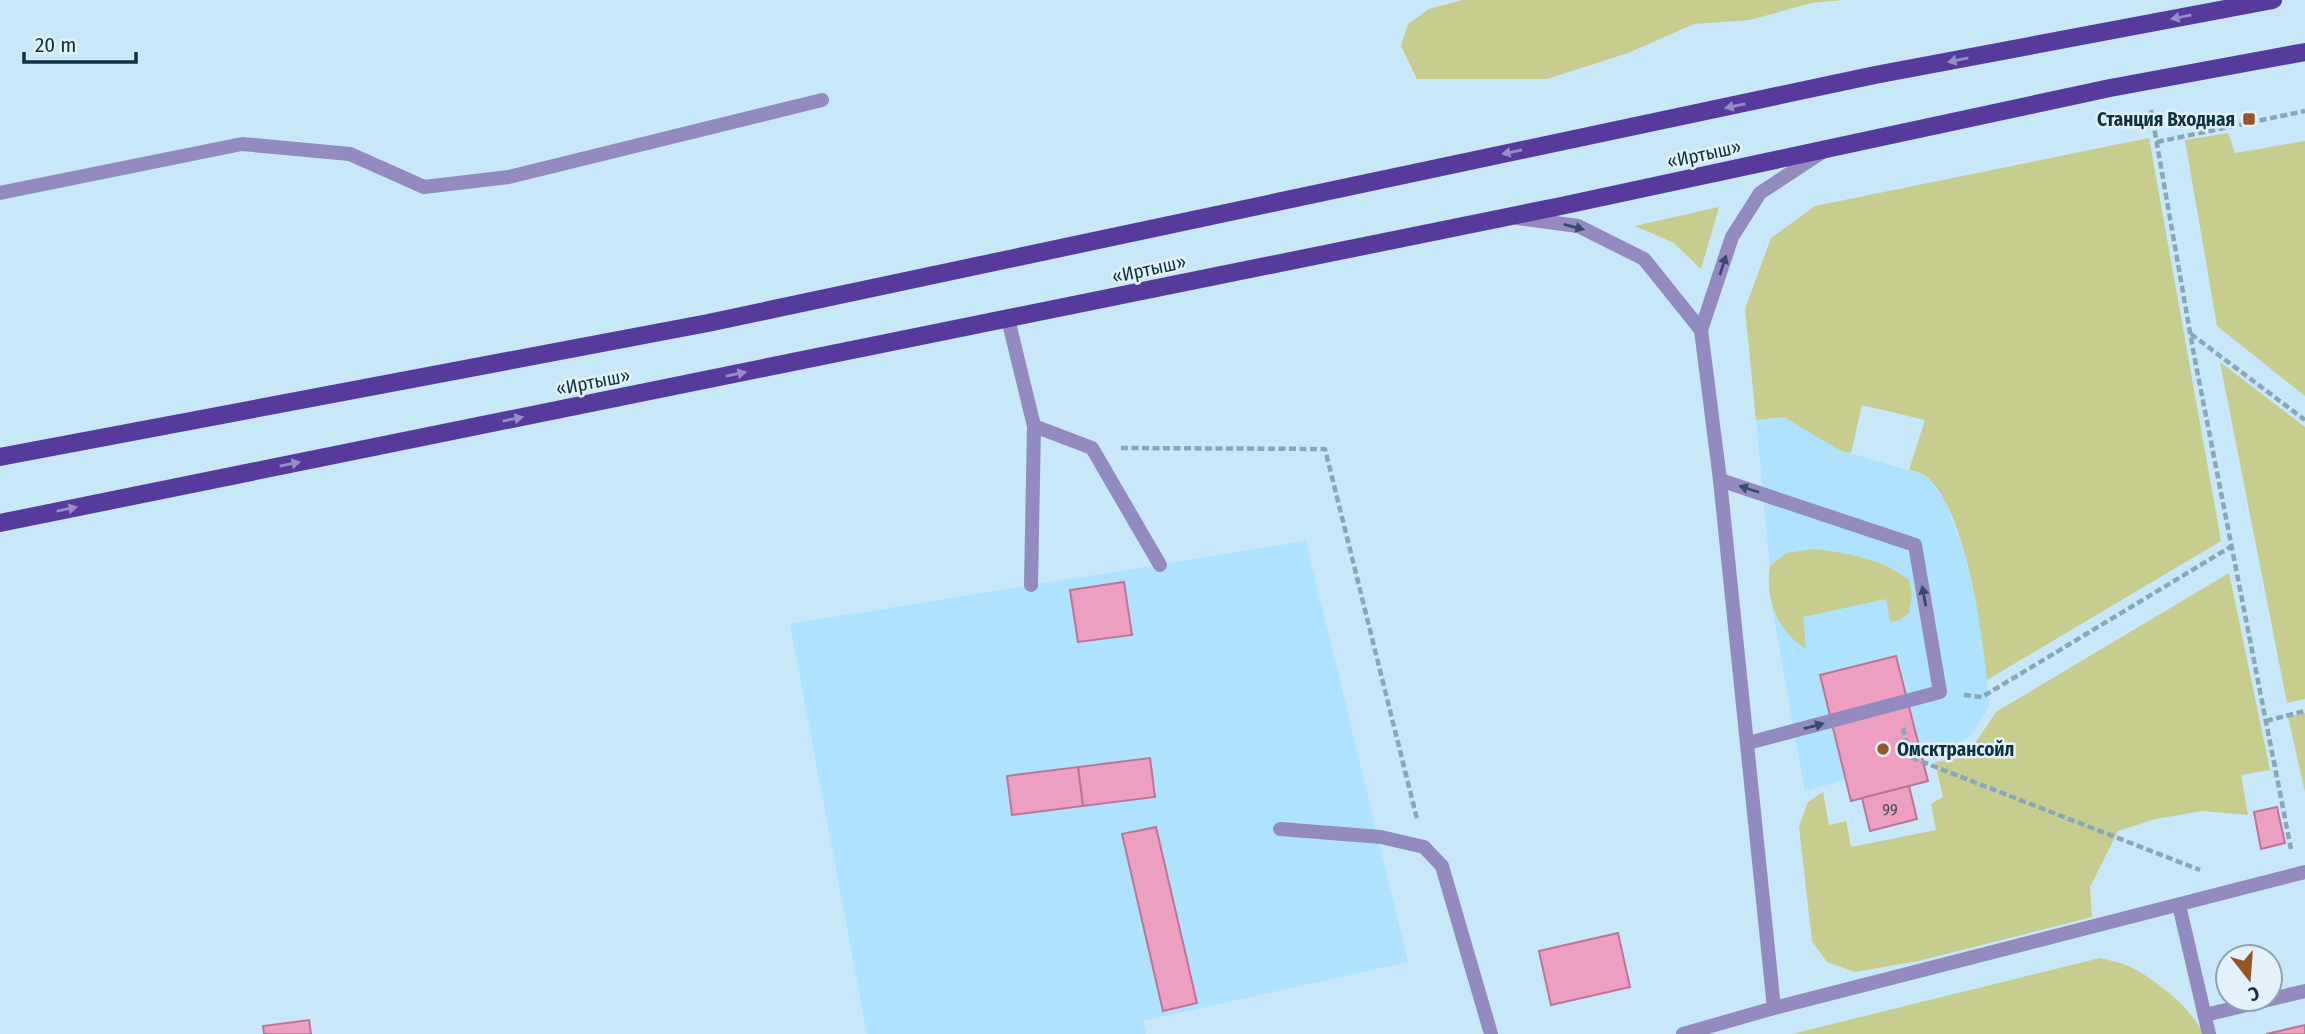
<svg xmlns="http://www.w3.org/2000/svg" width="2305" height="1034" font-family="'Fira Sans Condensed',sans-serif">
<rect width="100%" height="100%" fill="#c8e7f8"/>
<g fill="#aee2fe">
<polygon points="1784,417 1839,450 1924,475 1944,498 1964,552 1982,631 1989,706 1973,733 1950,750 1805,791 1771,601 1770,566 1756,420"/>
<polygon points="1306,541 1408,962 1143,1021 1146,1034 867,1034 790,624"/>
</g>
<g fill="#c7cc8f">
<polygon points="1462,0 1843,0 1811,3 1750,20 1694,24 1628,53 1547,79 1417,79 1401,46 1408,24 1429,9"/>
<polygon points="2228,133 2235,153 2305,141 2305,396 2217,326 2185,140"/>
<path d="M2149,138L2221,541L1987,680C1982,632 1965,504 1924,475C1920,472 1913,471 1909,470L1925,420L1862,405L1851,453L1839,450L1784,417L1756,420L1745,309L1771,238L1815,206Z"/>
<polygon points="1719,207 1701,269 1674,243 1635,226"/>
<polygon points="2220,362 2305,427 2305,699 2287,703"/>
<path d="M1814,549C1848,553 1882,559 1909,580L1912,594L1909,613L1900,620L1890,622L1886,599L1803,617L1806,649C1777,631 1765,599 1770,566L1786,553Z"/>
<polygon points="2229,573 2270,770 2241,775 2248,815 2203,811 2155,819 2118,831 2090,887 2092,917 1918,961 1855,972 1827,962 1812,941 1799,827 1808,802 1823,792 1829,825 1846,821 1851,847 1936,830 1931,804 1943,797 1935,762 1960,758 1974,745 1996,712"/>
<polygon points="2305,713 2305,792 2288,717"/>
<path d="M2100,958C2108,960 2118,962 2126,965C2148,974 2196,1010 2202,1034H1792Z"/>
</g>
<g fill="#ec9fc0" stroke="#be7595" stroke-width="2">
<polygon points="1124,582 1132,635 1078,642 1070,590"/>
<polygon points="1896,656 1928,781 1851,801 1820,675"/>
<polygon points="1150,758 1155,797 1083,806 1078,767"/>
<polygon points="1078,767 1083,806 1012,815 1007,776"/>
<polygon points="1909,786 1917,819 1870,831 1862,798"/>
<polygon points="2277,807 2285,843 2261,849 2254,812"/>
<polygon points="1156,827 1197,1003 1163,1011 1122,834"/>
<polygon points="1618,933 1630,987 1551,1005 1539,951"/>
<polygon points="309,1020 311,1034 264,1034 263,1026"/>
<polygon points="2305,1025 2305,1034 2266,1034"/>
</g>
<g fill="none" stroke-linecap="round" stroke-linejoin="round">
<g stroke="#88a8b9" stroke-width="4.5" stroke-dasharray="7 3.5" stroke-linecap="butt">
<polyline points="2151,110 2194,355 2291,849"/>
<polyline points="2157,142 2305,111"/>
<polyline points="2191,334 2305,420"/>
<polyline points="1121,448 1325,449 1417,819"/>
<polyline points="1964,695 1982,697 2232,546"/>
<polyline points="2266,721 2305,711"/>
<polyline points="1903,728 1910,757 2200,870"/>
</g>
<g stroke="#938ac0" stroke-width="14">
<polyline points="0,193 242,144 350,154 424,187 509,177 822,100"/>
<polyline points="1008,319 1034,426 1031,585"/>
<polyline points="1034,426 1092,448 1160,565"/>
<polyline points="1720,480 1915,545 1940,692 1748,743"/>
<polyline points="1280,829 1381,837 1424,847 1442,866 1491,1034"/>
<polyline points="2179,905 2209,1034"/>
<polyline points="2205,1015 2305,991"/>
</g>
<g stroke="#938ac0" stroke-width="14">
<polyline points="1517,218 1578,226 1644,259 1701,330"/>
<polyline points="1774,1008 1720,480 1701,330 1732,237 1760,193 1821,153"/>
<polyline points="1683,1034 1774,1008 2305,872"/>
</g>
<g stroke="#573b9c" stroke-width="18">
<polyline points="0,457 708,323 1875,75 2273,0"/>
<polyline points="0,523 1561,206 2110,88 2305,52"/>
</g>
</g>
<defs><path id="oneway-solid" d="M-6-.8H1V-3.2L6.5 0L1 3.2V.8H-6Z" transform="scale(1.75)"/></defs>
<g fill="#968dc6">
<use href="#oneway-solid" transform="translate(2181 17) rotate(169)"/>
<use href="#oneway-solid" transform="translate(1958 60) rotate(169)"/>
<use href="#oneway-solid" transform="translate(1735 106) rotate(168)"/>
<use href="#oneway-solid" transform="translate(1512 152) rotate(168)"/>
<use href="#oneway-solid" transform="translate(736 374) rotate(-11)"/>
<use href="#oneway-solid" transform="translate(513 419) rotate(-11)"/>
<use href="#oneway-solid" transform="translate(290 464) rotate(-11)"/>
<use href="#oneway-solid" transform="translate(67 509) rotate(-11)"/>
</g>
<g fill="#364c68">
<use href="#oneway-solid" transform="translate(1574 227) rotate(14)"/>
<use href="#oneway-solid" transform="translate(1723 265) rotate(-72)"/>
<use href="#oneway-solid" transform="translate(1749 489) rotate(-162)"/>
<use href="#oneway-solid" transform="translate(1924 596) rotate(-100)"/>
<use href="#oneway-solid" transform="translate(1814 726) rotate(-15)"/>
</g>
<g fill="#985526" stroke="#e2f1fa" stroke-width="2.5">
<rect x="2242" y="112" width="14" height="14" rx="3.5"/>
<circle cx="1883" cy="749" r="7"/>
</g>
<g text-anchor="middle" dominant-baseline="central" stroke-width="5" stroke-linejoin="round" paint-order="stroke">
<g font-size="16" fill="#464d62">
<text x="1890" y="809">99</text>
</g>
<g font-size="19" font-weight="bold" fill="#0e3242" stroke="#e2f1fa" text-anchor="end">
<text x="2235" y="119">Станция Входная</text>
<text x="1897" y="749" text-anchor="start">Омсктрансойл</text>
</g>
<g font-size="19" fill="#0e3242" stroke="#e2f1fa">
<text transform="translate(1704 154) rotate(-12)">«Иртыш»</text>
<text transform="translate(1149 269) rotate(-12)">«Иртыш»</text>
<text transform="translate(593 382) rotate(-11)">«Иртыш»</text>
</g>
</g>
<g transform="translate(2249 978) rotate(163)"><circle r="33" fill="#e2f1fa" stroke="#8da5b0" stroke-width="2"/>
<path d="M0-5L12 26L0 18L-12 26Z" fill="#985526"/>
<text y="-10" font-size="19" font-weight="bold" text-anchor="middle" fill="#0e3242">С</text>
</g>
<path d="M24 52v10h112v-10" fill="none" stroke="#0e3242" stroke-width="3.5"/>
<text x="35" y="52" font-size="21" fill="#0e3242" stroke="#e2f1fa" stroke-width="5" paint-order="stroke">20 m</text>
</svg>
